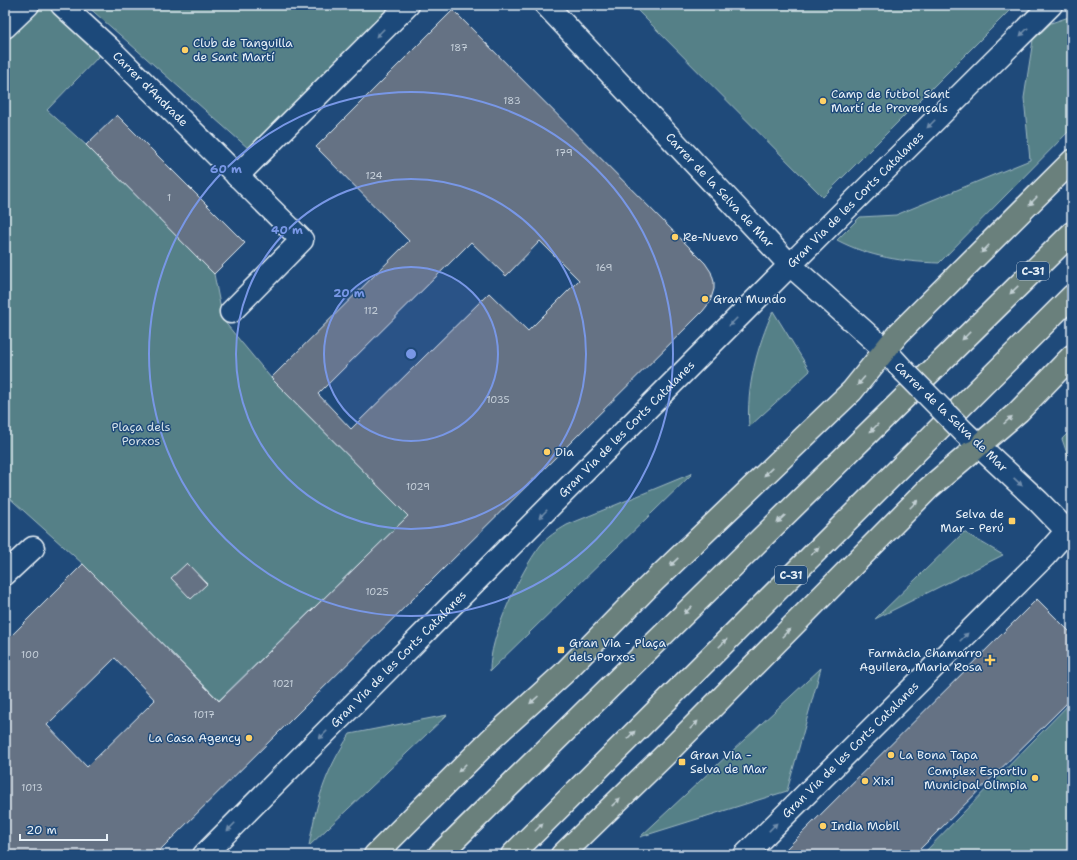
<svg xmlns="http://www.w3.org/2000/svg" width="1077" height="860" font-family="'Shantell Sans',sans-serif">
<rect width="100%" height="100%" fill="#1f4a7a"/>
<filter id="ink" filterUnits="userSpaceOnUse"><feTurbulence type="fractalNoise" baseFrequency=".025" numOctaves="2"/><feDisplacementMap in="SourceGraphic" scale="8" xChannelSelector="R" yChannelSelector="G"/><feConvolveMatrix kernelMatrix="1 2 1 2 8 2 1 2 1" color-interpolation-filters="sRGB"/></filter>
<g filter="url(#ink)">
<g fill="#558087" stroke="#9eb8c0">
<polygon points="34,5 56,5 103,52 47,110 86,145 214,274 223,320 271,378 408,516 219,700 83,564 5,494 5,34"/>
<polygon points="86,5 392,5 248,148"/>
<polygon points="632,5 1015,5 823,197"/>
<path d="M1072,16V128L939,263C903,262 869,257 837,240L860,217L896,215L1030,160L1024,98L1033,40L1051,23Z"/>
<path d="M773,311L810,371L749,427C746,387 757,347 773,311Z"/>
<polygon points="1072,429 1072,468 1062,439"/>
<path d="M693,473L490,671C489,638 520,572 540,546C547,537 557,531 567,525Z"/>
<polygon points="964,532 1003,555 875,619"/>
<polygon points="821,668 787,791 640,837"/>
<polygon points="1072,701 1072,855 922,855"/>
<path d="M447,715L309,846C317,800 324,774 350,734Z"/>
</g>
<g fill="#657284" stroke="#e8f1f8" fill-rule="evenodd">
<path d="M453,10L705,263L711,272L714,282V289L710,302L703,311L155,855H5V642L83,564L219,701L408,516L271,378L409,241L316,147ZM540,241L579,280L528,331L489,293L351,429L318,394L471,242L506,276ZM115,658L155,700L87,767L47,725Z"/>
<polygon points="117,115 245,243 214,274 86,145"/>
<polygon points="187,563 207,584 191,599 171,578"/>
<polygon points="1037,599 1072,634 1072,698 914,855 780,855"/>
</g>
<g fill="none" stroke-linecap="round" stroke-linejoin="round">
<g stroke="#e8f1f8" stroke-width="25">
<g id="street">
<path id="s1" d="M62,5L109,48L302,240L231,312"/>
<polyline points="5,27 28,5"/>
<polyline points="237,176 408,5"/>
<polyline points="5,574 33,548"/>
<path id="s2" d="M204,855C486,571 767,286 1051,5"/>
<path id="s3" d="M745,855L1044,557L1072,525"/>
</g>
</g>
<g stroke="#e8f1f8" stroke-width="25">
<g id="secondary">
<path id="s4" d="M546,5L789,264L885,350L904,371"/>
<polyline points="965,433 1038,501 1072,536"/>
</g>
</g>
<g stroke="#e8f1f8" stroke-width="25">
<g id="primary">
<polyline points="375,855 490,740 563,674 648,587 852,391 898,334 1072,161"/>
<polyline points="562,855 669,751 929,488 1018,412 1072,356"/>
</g>
</g>
<g stroke="#e8f1f8" stroke-width="25">
<g id="highway">
<polyline points="439,855 1072,233"/>
<polyline points="512,855 1072,296"/>
</g>
</g>
<use href="#street" stroke="#1f4a7a" stroke-width="22"/>
<use href="#secondary" stroke="#1f4a7a" stroke-width="22"/>
<use href="#primary" stroke="#6a807c" stroke-width="22"/>
<use href="#highway" stroke="#6a807c" stroke-width="22"/>
<g stroke="#e8f1f8" stroke-width="25" stroke-linecap="butt">
<polyline id="secondary-bridge" points="904,371 964,432"/>
</g>
<use href="#secondary-bridge" stroke="#1f4a7a" stroke-width="22"/>
</g>
<defs><path id="oneway-solid" d="M-6-.8H1V-3.2L6.5 0L1 3.2V.8H-6Z"/></defs>
<g fill="#6f8dac">
<use href="#oneway-solid" transform="translate(1024 32) rotate(135)"/>
<use href="#oneway-solid" transform="translate(380 33) rotate(135)"/>
<use href="#oneway-solid" transform="translate(931 124) rotate(135)"/>
<use href="#oneway-solid" transform="translate(733 322) rotate(135)"/>
<use href="#oneway-solid" transform="translate(1018 482) rotate(43)"/>
<use href="#oneway-solid" transform="translate(543 514) rotate(135)"/>
<use href="#oneway-solid" transform="translate(964 637) rotate(-45)"/>
<use href="#oneway-solid" transform="translate(323 735) rotate(135)"/>
<use href="#oneway-solid" transform="translate(231 827) rotate(135)"/>
<use href="#oneway-solid" transform="translate(773 827) rotate(-45)"/>
</g>
<g fill="#c2cfd3">
<use href="#oneway-solid" transform="translate(1033 201) rotate(134)"/>
<use href="#oneway-solid" transform="translate(985 249) rotate(135)"/>
<use href="#oneway-solid" transform="translate(1014 290) rotate(136)"/>
<use href="#oneway-solid" transform="translate(966 336) rotate(135)"/>
<use href="#oneway-solid" transform="translate(861 381) rotate(131)"/>
<use href="#oneway-solid" transform="translate(1008 420) rotate(-42)"/>
<use href="#oneway-solid" transform="translate(874 428) rotate(135)"/>
<use href="#oneway-solid" transform="translate(768 472) rotate(136)"/>
<use href="#oneway-solid" transform="translate(914 504) rotate(-45)"/>
<use href="#oneway-solid" transform="translate(781 519) rotate(136)"/>
<use href="#oneway-solid" transform="translate(815 551) rotate(-45)"/>
<use href="#oneway-solid" transform="translate(674 562) rotate(136)"/>
<use href="#oneway-solid" transform="translate(688 610) rotate(136)"/>
<use href="#oneway-solid" transform="translate(786 633) rotate(-45)"/>
<use href="#oneway-solid" transform="translate(723 643) rotate(-45)"/>
<use href="#oneway-solid" transform="translate(534 700) rotate(138)"/>
<use href="#oneway-solid" transform="translate(694 725) rotate(-45)"/>
<use href="#oneway-solid" transform="translate(631 735) rotate(-45)"/>
<use href="#oneway-solid" transform="translate(462 768) rotate(135)"/>
<use href="#oneway-solid" transform="translate(616 802) rotate(-44)"/>
<use href="#oneway-solid" transform="translate(539 827) rotate(-45)"/>
</g>
</g>
<circle cx="411" cy="354" r="87" fill="#7897e6" fill-opacity=".12"/>
<g fill="none" stroke="#7897e6" stroke-width="2">
<circle cx="411" cy="354" r="87"/>
<circle cx="411" cy="354" r="175"/>
<circle cx="411" cy="354" r="262"/>
</g>
<g fill="#ffd166" stroke="#1f4a7a" stroke-width="1.5">
<circle cx="185" cy="50" r="4"/>
<circle cx="823" cy="101" r="4"/>
<circle cx="675" cy="237" r="4"/>
<circle cx="705" cy="299" r="4"/>
<circle cx="547" cy="452" r="4"/>
<rect x="1008" y="517" width="8" height="8" rx="2"/>
<rect x="557" y="646" width="8" height="8" rx="2"/>
<path d="M988 654h4v4h4v4h-4v4h-4v-4h-4v-4h4z"/>
<circle cx="249" cy="738" r="4"/>
<circle cx="891" cy="755" r="4"/>
<rect x="678" y="758" width="8" height="8" rx="2"/>
<circle cx="1035" cy="778" r="4"/>
<circle cx="865" cy="781" r="4"/>
<circle cx="823" cy="826" r="4"/>
</g>
<g text-anchor="middle" dominant-baseline="central" stroke-width="3" stroke-linejoin="round" paint-order="stroke">
<g font-size="10" fill="#c7d1db">
<text x="459" y="47">187</text>
<text x="512" y="100">183</text>
<text x="564" y="152">179</text>
<text x="374" y="175">124</text>
<text x="169" y="197">1</text>
<text x="604" y="267">169</text>
<text x="371" y="310">112</text>
<text x="498" y="399">1035</text>
<text x="418" y="486">1029</text>
<text x="377" y="591">1025</text>
<text x="30" y="654">100</text>
<text x="283" y="683">1021</text>
<text x="204" y="714">1017</text>
<text x="32" y="787">1013</text>
</g>
<g fill="#1f4a7a" stroke="#acbfd2" stroke-width="1">
<rect x="1017" y="262" width="32" height="18" rx="3"/>
<rect x="775" y="566" width="32" height="18" rx="3"/>
</g>
<g font-size="11" font-weight="bold" fill="#e8f1f8">
<text x="1033" y="271">C-31</text>
<text x="791" y="575">C-31</text>
</g>
<g font-size="12" fill="#e8f1f8" stroke="#1f4a7a" text-anchor="start">
<text x="193" y="43">Club de Tanguilla<tspan x="193" dy="14">de Sant Martí</tspan></text>
<text x="831" y="94">Camp de futbol Sant<tspan x="831" dy="14">Martí de Provençals</tspan></text>
<text x="683" y="237">Re-Nuevo</text>
<text x="713" y="299">Gran Mundo</text>
<text x="555" y="452">Dia</text>
<text x="1004" y="514" text-anchor="end">Selva de<tspan x="1004" dy="14">Mar - Perú</tspan></text>
<text x="569" y="643">Gran Via - Plaça<tspan x="569" dy="14">dels Porxos</tspan></text>
<text x="982" y="653" text-anchor="end">Farmàcia Chamarro<tspan x="982" dy="14">Aguilera, Maria Rosa</tspan></text>
<text x="241" y="738" text-anchor="end">La Casa Agency</text>
<text x="690" y="755">Gran Via -<tspan x="690" dy="14">Selva de Mar</tspan></text>
<text x="899" y="755">La Bona Tapa</text>
<text x="1027" y="771" text-anchor="end">Complex Esportiu<tspan x="1027" dy="14">Municipal Olimpia</tspan></text>
<text x="873" y="781">Xixi</text>
<text x="831" y="826">India Mobil</text>
</g>
<g font-size="12" fill="#e8f1f8" stroke="#1f4a7a">
<text stroke="none"><textPath href="#s1" startOffset="122">Carrer d'Andrade</textPath></text>
<text stroke="none"><textPath href="#s4" startOffset="254">Carrer de la Selva de Mar</textPath></text>
<text stroke="none"><textPath href="#s2" startOffset="924">Gran Via de les Corts Catalanes</textPath></text>
<text transform="translate(951 417) rotate(44)">Carrer de la Selva de Mar</text>
<text stroke="none"><textPath href="#s2" startOffset="600">Gran Via de les Corts Catalanes</textPath></text>
<text stroke="none"><textPath href="#s2" startOffset="276">Gran Via de les Corts Catalanes</textPath></text>
<text stroke="none"><textPath href="#s3" startOffset="149">Gran Via de les Corts Catalanes</textPath></text>
</g>
<g font-size="12" fill="#d2e0e7" stroke="#1f4a7a">
<text x="141" y="427">Plaça dels<tspan x="141" dy="14">Porxos</tspan></text>
</g>
</g>
<circle cx="411" cy="354" r="6" fill="#7897e6" stroke="#1f4a7a" stroke-width="2"/>
<g font-size="12" text-anchor="middle" font-weight="bold" fill="#7897e6" stroke="#1f4a7a" stroke-width="3" stroke-linejoin="round" paint-order="stroke">
<text x="226" y="173">60 m</text>
<text x="287" y="234">40 m</text>
<text x="349" y="297">20 m</text>
</g>
<rect width="1077" height="860" fill="none" stroke="#1f4a7a" stroke-width="20"/>
<rect x="10" y="10" width="1057" height="840" fill="none" stroke="#e8f1f8" stroke-width="1.5" filter="url(#ink)"/>
<path d="M20 834v6h87v-6" fill="none" stroke="#e8f1f8" stroke-width="2"/>
<text x="26" y="834" font-size="12" fill="#e8f1f8" stroke="#1f4a7a" stroke-width="3" paint-order="stroke">20 m</text>
</svg>
